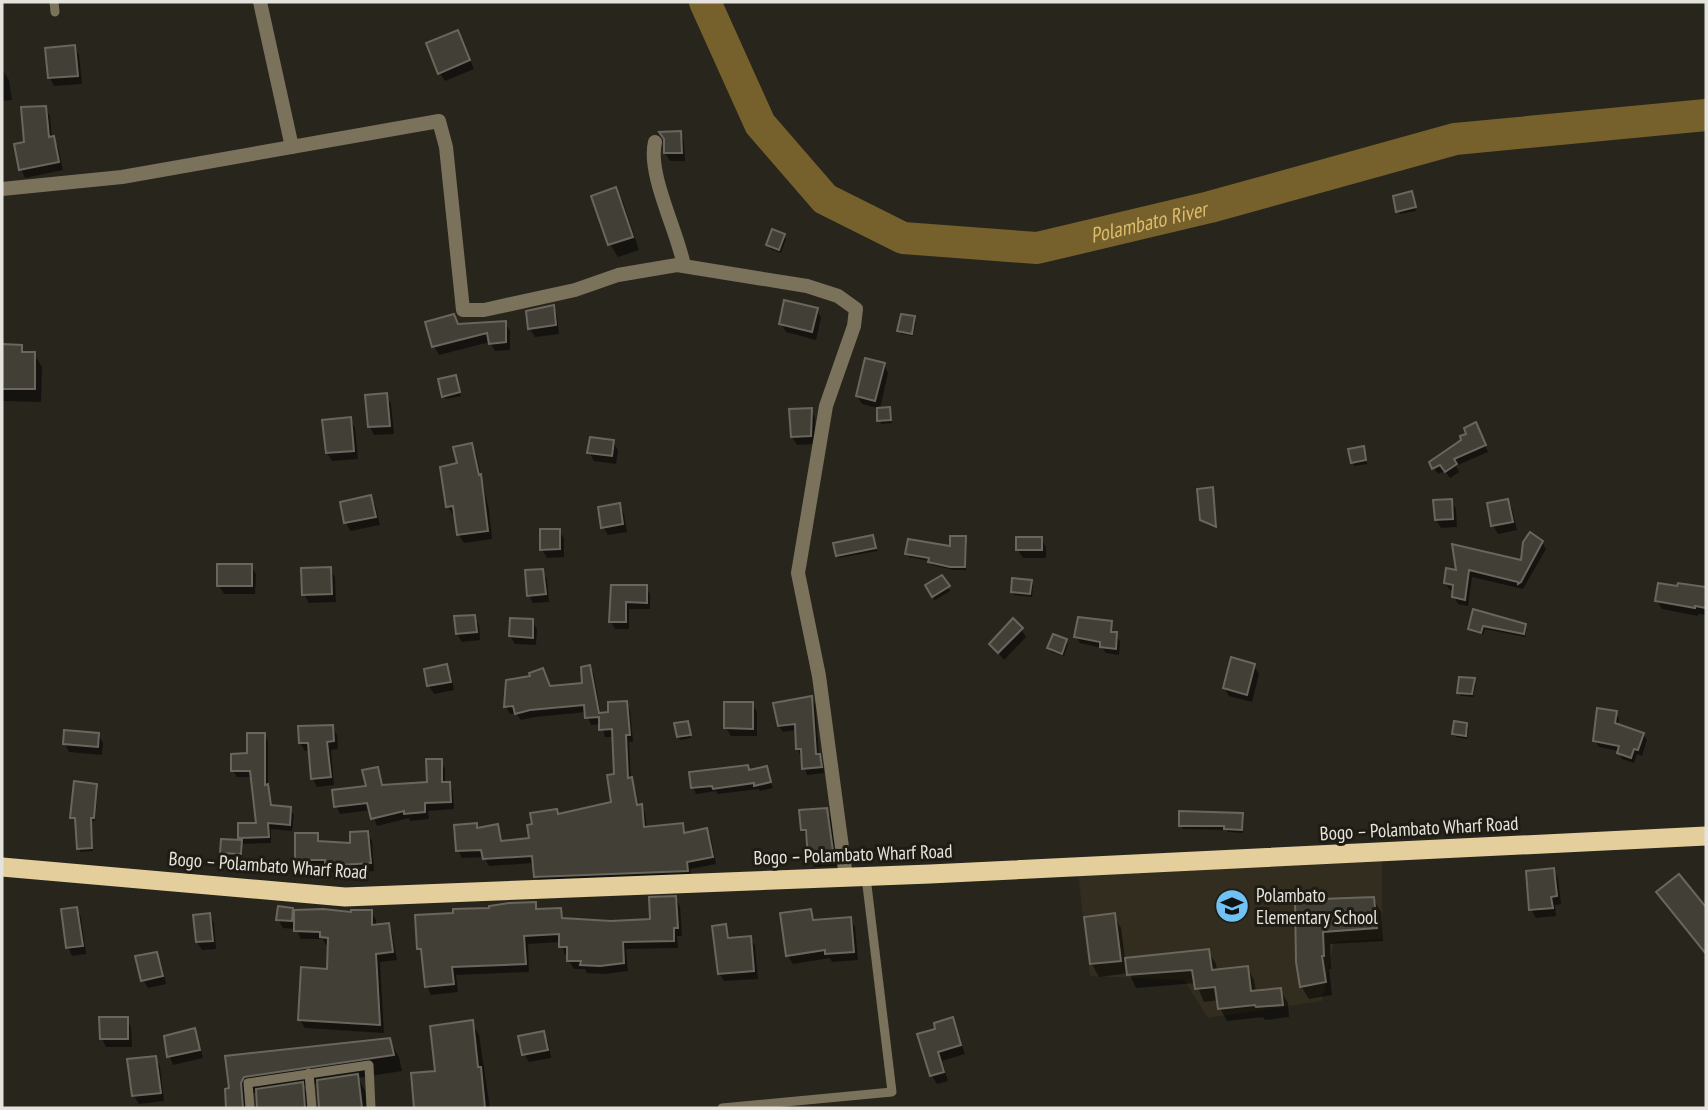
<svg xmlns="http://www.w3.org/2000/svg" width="1708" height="1110" font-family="'PT Sans Narrow',sans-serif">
<rect width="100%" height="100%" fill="#28251d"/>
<polygon fill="#332d1f" points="1382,857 1382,939 1334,942 1322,1001 1208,1018 1184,980 1090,976 1078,873"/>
<g fill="#0007">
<polygon points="462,40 474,69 445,81 440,73"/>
<polygon points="74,47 79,55 82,84 54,86 50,78"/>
<polygon points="2,72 4,72 9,80 12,100 2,101"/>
<polygon points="45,107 50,116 52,138 58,147 63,170 25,178 21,169 26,144"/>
<polygon points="680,133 684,142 685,161 670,161 665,153 666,141"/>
<polygon points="616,189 623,202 639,250 618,257 610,244 594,197"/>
<polygon points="1413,197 1416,211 1400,214 1398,211"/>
<polygon points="783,235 786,239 781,253 770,249 768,245"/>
<polygon points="553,307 557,315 559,334 535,337 530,329"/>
<polygon points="817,310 821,318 816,340 786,332 781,324"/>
<polygon points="914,318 916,322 913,336 901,334 899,331"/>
<polygon points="505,323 510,331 510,350 495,351 490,342 439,355 434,346 459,326"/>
<polygon points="2,346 21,347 25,354 34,354 42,367 41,402 2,401"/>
<polygon points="884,364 888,373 880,409 889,408 892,423 881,424 878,408 862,404 857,396"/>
<polygon points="455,377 461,396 446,399 444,396"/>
<polygon points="386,395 391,404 394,434 374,435 370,427"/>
<polygon points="811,410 815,418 815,444 797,445 792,437"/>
<polygon points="350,419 355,428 358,459 332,461 327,453"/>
<polygon points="1479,431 1488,452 1456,466 1459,472 1450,478 1445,471 1438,474 1431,463"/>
<polygon points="613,442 618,450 616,464 594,461 589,452"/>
<polygon points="471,445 476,453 489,510 492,539 464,543 459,535 456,514 453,515 448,507 459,465"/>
<polygon points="1363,448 1367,464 1354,466 1352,462"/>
<polygon points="1212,489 1214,493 1217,529 1204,523 1202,519"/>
<polygon points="371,497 375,505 380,525 350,531 346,522"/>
<polygon points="1451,501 1456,509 1457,527 1441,528 1436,520"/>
<polygon points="1508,501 1512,509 1517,530 1498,534 1493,525"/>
<polygon points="619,505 624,514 627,532 608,535 603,527"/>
<polygon points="559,530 564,539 564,557 547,558 542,549"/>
<polygon points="872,537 877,551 839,558 837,555"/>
<polygon points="965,538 967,542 966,570 953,570 932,565 930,561 909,557 907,554 952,549"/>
<polygon points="1041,538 1046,547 1046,558 1023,558 1018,550"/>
<polygon points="1542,542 1546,549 1523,589 1472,577 1468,606 1458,604 1454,597 1454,591 1450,590 1445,583 1458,572 1454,546 1522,562"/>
<polygon points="251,566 256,574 255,594 224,594 219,586"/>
<polygon points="330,569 335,577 336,602 309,603 304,594"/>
<polygon points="542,570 547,579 549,602 533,603 529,595"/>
<polygon points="942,577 950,591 935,600 927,586"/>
<polygon points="1031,582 1033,585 1032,597 1014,595 1012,592"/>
<polygon points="1679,585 1706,589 1706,615 1698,614 1698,616 1662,609 1657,601"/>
<polygon points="613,587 646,587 650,594 650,609 629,609 629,629 615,629 611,622"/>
<polygon points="1475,611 1525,625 1527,629 1525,637 1485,629 1483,635 1472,632 1470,629"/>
<polygon points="474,617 479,625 480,640 462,642 457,634"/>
<polygon points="532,621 537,629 536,645 515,644 510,636"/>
<polygon points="1110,623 1114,634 1120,641 1119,655 1106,653 1102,648 1080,643 1076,636"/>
<polygon points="1021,629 1026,637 1004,660 991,644"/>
<polygon points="1066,641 1068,644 1064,656 1051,652 1049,648"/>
<polygon points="446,666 451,675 454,690 434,694 429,686 426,671"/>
<polygon points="1254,666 1259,674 1252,702 1229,696 1224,688"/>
<polygon points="590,667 594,675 601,715 610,714 626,703 630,710 633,742 629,742 631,779 635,787 639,806 641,806 645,813 647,828 682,825 686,834 707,830 711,838 716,864 690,869 692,878 540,884 536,877 534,863 489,866 484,857 462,858 458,850 476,825 479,830 497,826 503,842 531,840 559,816 613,803 616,775 614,737 605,737 601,724 591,725 586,712 535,717 521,720 516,713 510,714 506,707 508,681 550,688 584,685"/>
<polygon points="1474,680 1476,684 1473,697 1461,696 1459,693"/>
<polygon points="811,698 815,704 819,755 823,762 824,773 807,775 798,749 797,730 783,732 779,726 775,704"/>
<polygon points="752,704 757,712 757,736 731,736 726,728"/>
<polygon points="1616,713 1619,719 1618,726 1643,734 1647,740 1642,756 1637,754 1634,763 1622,759 1619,751 1599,747 1595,741"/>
<polygon points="687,723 691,738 680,740 678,737"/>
<polygon points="1466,725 1469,728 1467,739 1456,737 1454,734"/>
<polygon points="332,726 337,735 338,749 331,750 334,785 317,787 313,779 310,751 305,751 300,743"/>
<polygon points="98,734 103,743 102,755 69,752 65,744"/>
<polygon points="264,735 268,741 268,787 273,807 290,809 294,815 292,831 271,829 271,843 243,844 242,857 224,857 223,841 242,842 240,837 258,824 252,777 237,777 233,771"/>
<polygon points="441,761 445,769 445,784 449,783 453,791 454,809 428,811 429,819 410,821 409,818 377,826 371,810 340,814 336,806 368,787 377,769 383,787 428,784"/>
<polygon points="747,767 750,771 766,768 773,788 760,791 758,789 718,794 716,791 696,794 693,788"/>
<polygon points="95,785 98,789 95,821 92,821 93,851 80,852 77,821 72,818"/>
<polygon points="826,810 831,818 837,866 814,867 810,859 808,839 803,830"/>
<polygon points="1242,815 1244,818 1243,833 1228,832 1226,830 1183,829 1181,826"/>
<polygon points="367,833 372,841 374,871 345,873 331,872 329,868 302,867 297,859 317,835 321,843 352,844"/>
<polygon points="1553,870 1558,878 1561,904 1555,905 1556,916 1536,918 1531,909"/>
<polygon points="1679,876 1706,909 1706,955 1666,906 1659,893"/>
<polygon points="675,898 680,906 682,936 677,936 678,948 626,949 628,971 605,974 587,973 585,969 574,969 569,961 569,955 565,955 561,942 528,944 529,972 456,975 458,992 431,995 427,986 423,957 419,949 491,910 535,904 538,910 560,910 565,920 611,922 652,921"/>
<polygon points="1373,899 1381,912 1383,941 1330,944 1331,969 1329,969 1332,995 1309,999 1301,986 1296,901"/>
<polygon points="76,909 81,917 86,954 72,956 68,947"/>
<polygon points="292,909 293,912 323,911 353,914 371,912 376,920 376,926 388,924 392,933 397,960 380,962 384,1033 305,1028 300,1020 329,971 329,946 326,945 323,939 301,939 296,929 283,928 278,919"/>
<polygon points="810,911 816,921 850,919 855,927 858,960 832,962 830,958 793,964 788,956 782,914"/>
<polygon points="209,915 214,923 216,949 202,950 197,942"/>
<polygon points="1114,915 1121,928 1125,959 1208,951 1216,964 1217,971 1247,967 1254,980 1256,992 1280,990 1288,1003 1289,1017 1265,1020 1263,1017 1227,1021 1220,1008 1219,1000 1204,1002 1196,983 1136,988 1129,973 1099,977 1092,964 1086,918"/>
<polygon points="725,926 731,939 750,938 755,946 758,979 724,981 719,973"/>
<polygon points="157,954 161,962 166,984 148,988 143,980"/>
<polygon points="127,1019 131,1027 132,1047 106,1047 102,1039"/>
<polygon points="952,1019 965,1054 942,1061 948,1081 937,1084 932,1076 920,1036 938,1030"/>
<polygon points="472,1022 479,1035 490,1108 416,1108 413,1074 437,1072"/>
<polygon points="194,1030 198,1039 203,1058 173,1065 166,1046"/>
<polygon points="543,1033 548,1041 551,1058 529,1062 524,1054"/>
<polygon points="389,1040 399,1057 402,1071 358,1078 366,1092 368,1108 321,1108 319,1084 303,1086 311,1100 312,1108 258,1108 257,1093 254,1093 250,1101 250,1108 228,1108 227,1090 231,1090 227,1057"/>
<polygon points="155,1058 160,1066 164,1101 139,1104 134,1096 129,1061"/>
</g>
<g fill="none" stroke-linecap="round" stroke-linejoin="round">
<path stroke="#76612d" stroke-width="32" id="s1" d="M705,2L760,124L825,199L903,238L1037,248L1210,207L1455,139L1706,115"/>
</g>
<g fill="#423f36" stroke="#6a665d" stroke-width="2">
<polygon points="458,30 470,60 438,74 426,43"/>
<polygon points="75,45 78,76 48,78 45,48"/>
<polygon points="46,106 49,137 54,136 59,162 19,170 14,144 24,142 21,107"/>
<polygon points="681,131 682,153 664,153 664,139 659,132"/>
<polygon points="616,187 633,237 608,245 591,196"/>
<polygon points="1412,191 1416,207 1396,212 1393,196"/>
<polygon points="772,229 785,234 779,250 766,245"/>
<polygon points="784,300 818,308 812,332 779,324"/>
<polygon points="554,305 556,325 528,329 526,311"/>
<polygon points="454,314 458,324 506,321 506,342 489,344 487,333 432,347 425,322"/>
<polygon points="901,314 915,316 912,334 897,331"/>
<polygon points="2,344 22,345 22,352 35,352 35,389 2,389"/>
<polygon points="865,358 885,363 875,401 856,396"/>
<polygon points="456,375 460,392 442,397 438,379"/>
<polygon points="387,393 390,426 368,427 365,395"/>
<polygon points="890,407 891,420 877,421 877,408"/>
<polygon points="812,408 811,436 791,437 789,409"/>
<polygon points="351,417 354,451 326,453 322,420"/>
<polygon points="1476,422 1486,445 1454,459 1457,464 1445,472 1440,465 1432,469 1429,462 1461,440 1460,436 1466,434 1464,428"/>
<polygon points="590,437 614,440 612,456 587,453"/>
<polygon points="472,443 479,475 481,474 488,531 457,535 453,506 446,507 440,467 457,463 453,447"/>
<polygon points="1364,446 1366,460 1351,463 1348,449"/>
<polygon points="1213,487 1216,527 1200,520 1197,489"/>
<polygon points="371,495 376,517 344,523 340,502"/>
<polygon points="1452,499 1453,519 1435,520 1433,500"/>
<polygon points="1508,499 1513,522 1491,526 1487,503"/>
<polygon points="620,503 623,524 601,528 598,507"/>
<polygon points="540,529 560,529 560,549 540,550"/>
<polygon points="1530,532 1543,541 1521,582 1518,584 1518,582 1469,570 1465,600 1452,597 1453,585 1444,583 1446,568 1456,570 1452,544 1521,560 1523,542"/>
<polygon points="873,535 876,548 836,556 833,543"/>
<polygon points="950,536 966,536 965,567 950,567 928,562 929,558 905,554 908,539 950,546"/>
<rect x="1016" y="537" width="26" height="13"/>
<rect x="217" y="564" width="35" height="22"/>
<polygon points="331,567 332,594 302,595 301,568"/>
<polygon points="543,569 546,594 527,596 525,570"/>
<polygon points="942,575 950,586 932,597 925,585"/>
<polygon points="1012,578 1032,580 1030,594 1011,592"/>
<polygon points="1658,583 1677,586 1678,583 1706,587 1706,608 1695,606 1695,608 1655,601"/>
<polygon points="611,585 647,585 647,603 626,602 626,622 609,622"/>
<polygon points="1473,609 1526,624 1524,634 1483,626 1481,633 1468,629"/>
<polygon points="475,615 477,632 456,634 454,616"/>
<polygon points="1078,617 1112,621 1111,632 1117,632 1116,649 1100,647 1100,642 1074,637"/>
<polygon points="510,618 533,619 533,638 509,636"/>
<polygon points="1013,618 1023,628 998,653 989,644"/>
<polygon points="1053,634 1067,639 1062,654 1047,648"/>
<polygon points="1231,657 1255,664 1247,695 1223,688"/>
<polygon points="447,664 451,682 427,686 424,669"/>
<polygon points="590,665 599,713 608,712 608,702 627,701 630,735 626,735 628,778 632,777 637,805 642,804 644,827 683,823 684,833 707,828 713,857 687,862 688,871 534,877 532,856 483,859 481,850 456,851 454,825 477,823 477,828 498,824 501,841 529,838 527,825 532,824 530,813 557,809 558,814 611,802 607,775 614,774 612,729 599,730 599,717 585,718 584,705 530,710 515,714 513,706 504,707 506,680 530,676 529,673 543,668 550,686 582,683 581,667"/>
<polygon points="1459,677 1475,678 1472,694 1457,693"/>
<polygon points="812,696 816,754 820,754 822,767 802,769 801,749 796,749 795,724 778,726 773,703"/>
<polygon points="724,702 753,702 753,729 724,728"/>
<polygon points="1597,708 1617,711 1615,723 1644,733 1638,750 1634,749 1631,758 1617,753 1619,746 1593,741"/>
<polygon points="688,721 691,735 677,737 674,723"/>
<polygon points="1454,721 1467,723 1466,736 1452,734"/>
<polygon points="333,725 334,741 327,742 331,777 311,779 308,743 299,743 298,726"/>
<polygon points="64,730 99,733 98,747 63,744"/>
<polygon points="247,733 265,733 265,785 268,784 271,805 291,807 290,825 268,823 269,837 238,838 238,823 256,823 250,771 231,771 231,754 247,753"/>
<polygon points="426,759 442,759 442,782 450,782 451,802 425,803 425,812 404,814 404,811 371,819 367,803 334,807 332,790 366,786 362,770 378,767 382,785 427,782"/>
<polygon points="748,765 749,770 767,766 771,782 754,786 754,783 713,789 712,786 691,788 689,772"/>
<polygon points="74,781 97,784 94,818 91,818 92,848 77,849 75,818 70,818"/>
<polygon points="827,808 834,858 808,859 806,830 801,830 799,810"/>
<polygon points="1179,811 1243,813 1242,830 1224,829 1224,826 1179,826"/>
<polygon points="368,831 371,863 340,865 325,864 325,860 295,860 295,833 318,833 318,841 350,843 350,832"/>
<polygon points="221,839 242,840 241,854 220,853"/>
<polygon points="1554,868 1557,896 1551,897 1553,908 1529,910 1526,871"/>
<polygon points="1679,874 1706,907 1706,954 1656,892"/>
<polygon points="676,896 678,928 674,928 674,941 623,942 624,963 600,966 580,965 581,961 567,961 567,947 559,947 559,934 524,936 526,964 452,967 454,984 425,987 421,949 417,949 415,915 453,913 453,909 489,908 489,906 509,903 536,902 536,909 561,908 562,918 611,921 650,919 649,897"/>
<polygon points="1374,897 1377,928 1323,932 1324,956 1322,956 1326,982 1300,987 1296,962 1295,900"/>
<polygon points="278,906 293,908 292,921 276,920"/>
<polygon points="77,907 83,946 66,948 61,909"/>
<polygon points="323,909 351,912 351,910 372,910 372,925 389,923 393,952 376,954 380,1025 298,1020 301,967 327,969 328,938 320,937 320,932 294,931 294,910"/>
<polygon points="811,909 813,920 851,917 854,952 825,954 825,950 786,956 780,913"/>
<polygon points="210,913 213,941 196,942 193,915"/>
<polygon points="1115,913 1121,961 1090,964 1084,917"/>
<polygon points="726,924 728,938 751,936 754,971 718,974 712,926"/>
<polygon points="1209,949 1212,970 1248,966 1251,991 1281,988 1283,1005 1256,1007 1255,1005 1218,1009 1215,987 1195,989 1192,970 1127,975 1125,958"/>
<polygon points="157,952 163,976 141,981 135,956"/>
<polygon points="99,1017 128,1017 128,1039 100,1039"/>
<polygon points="953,1017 961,1045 938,1052 944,1072 930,1076 917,1034 935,1029 934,1023"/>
<polygon points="473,1020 478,1067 481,1067 485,1108 414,1108 411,1073 435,1071 430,1026"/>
<polygon points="195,1028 200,1050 167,1057 164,1036"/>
<polygon points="544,1031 548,1050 522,1055 518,1036"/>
<polygon points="390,1038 394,1055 244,1077 241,1083 243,1108 226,1108 225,1089 229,1088 225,1056"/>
<polygon points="156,1056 161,1093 132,1096 127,1059"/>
<polygon points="358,1074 362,1108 319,1108 317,1080"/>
<polygon points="303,1082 305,1108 257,1108 256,1089"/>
</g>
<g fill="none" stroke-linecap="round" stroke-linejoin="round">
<g stroke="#7b725c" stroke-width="9">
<polyline points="54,2 55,12"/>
<polyline points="309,1073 312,1108"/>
<polyline points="250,1108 248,1083 369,1065 371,1108"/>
<polyline points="722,1108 892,1092 866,877"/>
</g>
<g stroke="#7b725c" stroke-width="14">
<polyline points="260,2 292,147"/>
<path d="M655,142C647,174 678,232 684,266"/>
<polyline points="2,189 122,177 439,121 446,147 463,310 484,310 575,290 618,275 677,265 807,286 838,296 856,309 854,326 826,406 798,573 819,676 846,877"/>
</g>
<polyline stroke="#e4ce9c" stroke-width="19" points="2,867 345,897 930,874 1706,836"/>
</g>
<defs>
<g id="school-disc" transform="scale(1.75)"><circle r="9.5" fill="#70c2f4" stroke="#1f1c14"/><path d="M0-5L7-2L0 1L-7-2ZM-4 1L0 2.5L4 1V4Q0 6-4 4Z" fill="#111"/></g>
</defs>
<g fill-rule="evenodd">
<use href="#school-disc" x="1232" y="906"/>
</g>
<g text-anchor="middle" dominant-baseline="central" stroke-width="6" stroke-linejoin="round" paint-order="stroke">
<g font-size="19" fill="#e5e3de" stroke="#1f1c14">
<text transform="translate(1419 828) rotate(-3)">Bogo – Polambato Wharf Road</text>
<text transform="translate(853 854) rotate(-2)">Bogo – Polambato Wharf Road</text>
<text transform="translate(268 865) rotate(4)">Bogo – Polambato Wharf Road</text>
</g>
<g font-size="19" fill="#e5e3de" stroke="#1f1c14" text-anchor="start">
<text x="1256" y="895">Polambato<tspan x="1256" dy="22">Elementary School</tspan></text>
</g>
<g font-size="21" font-style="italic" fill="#ddbc6d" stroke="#1f1c14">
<text stroke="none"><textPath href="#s1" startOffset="569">Polambato River</textPath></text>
</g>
</g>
<rect width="1708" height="1110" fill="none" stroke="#e5e3de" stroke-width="7"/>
</svg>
